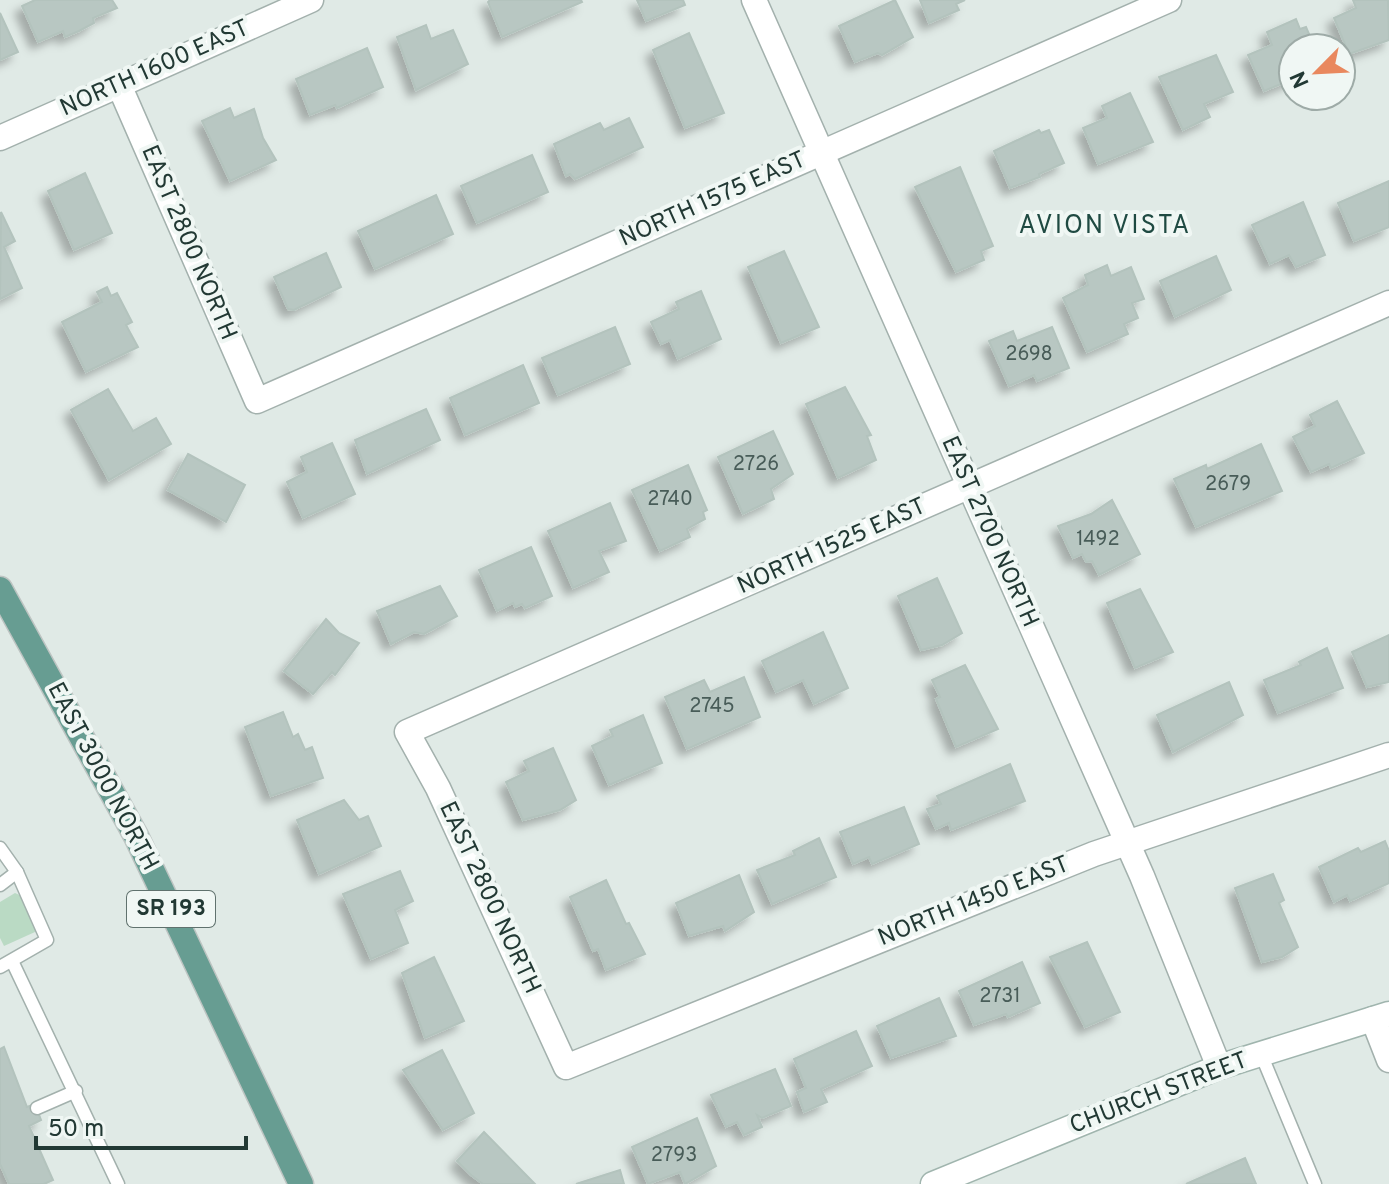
<svg xmlns="http://www.w3.org/2000/svg" width="1389" height="1184" font-family="Overpass,sans-serif">
<defs>
<filter id="shadow"><feDropShadow dx="-7" dy="7" stdDeviation="4" flood-color="#0004"/></filter>
</defs>
<rect width="100%" height="100%" fill="#e0eae6"/>
<polygon fill="#badac4" points="15,893 24,897 36,927 35,932 4,946 0,938 0,902"/>
<g fill="#b8c7c2" stroke="#b3c3bd" stroke-width="2" filter="url(#shadow)">
<polygon points="35,0 112,0 117,8 93,18 94,23 79,31 65,37 63,31 38,42 22,6"/>
<polygon points="490,0 581,0 582,2 502,37 488,2"/>
<polygon points="637,0 683,0 685,5 646,21"/>
<polygon points="895,0 913,37 882,55 878,53 855,62 839,26"/>
<polygon points="920,0 965,0 956,4 959,10 929,23"/>
<polygon points="1353,0 1388,0 1389,40 1349,54 1334,18 1356,8"/>
<polygon points="0,13 18,52 0,60"/>
<polygon points="1296,19 1300,29 1306,27 1315,48 1293,48 1293,79 1264,91 1248,55 1272,45 1267,32"/>
<polygon points="426,25 431,39 453,30 468,64 416,90 397,37"/>
<polygon points="689,33 724,113 685,128 653,50"/>
<polygon points="367,48 383,87 337,108 335,105 310,115 296,79"/>
<polygon points="1216,55 1233,92 1204,104 1210,117 1183,130 1159,77"/>
<polygon points="1130,93 1153,142 1098,164 1083,128 1107,118 1102,106"/>
<polygon points="230,108 234,118 254,109 263,138 276,160 230,181 202,121"/>
<polygon points="629,118 643,147 575,179 570,174 566,176 554,144 600,123 604,130"/>
<polygon points="1039,130 1041,133 1049,130 1064,163 1039,174 1040,177 1010,188 994,151"/>
<polygon points="532,155 548,192 477,223 461,186"/>
<polygon points="960,167 993,246 981,251 984,260 956,272 915,187"/>
<polygon points="85,173 112,233 74,250 48,191"/>
<polygon points="1389,181 1389,227 1354,241 1338,203"/>
<polygon points="436,195 453,234 375,269 358,231"/>
<polygon points="1303,202 1325,255 1296,267 1289,255 1270,264 1252,225"/>
<polygon points="1,212 15,241 4,247 22,288 0,299"/>
<polygon points="784,251 819,327 781,343 748,267"/>
<polygon points="326,253 341,287 294,310 288,309 274,277"/>
<polygon points="1216,256 1231,290 1175,317 1160,281"/>
<polygon points="1107,265 1111,276 1131,267 1144,299 1132,303 1138,318 1124,324 1128,334 1087,352 1063,298 1088,285 1085,275"/>
<polygon points="107,287 111,296 117,293 132,322 126,325 138,347 86,372 62,322 102,302 97,292"/>
<polygon points="701,291 721,339 678,359 670,340 661,344 651,322 679,309 676,302"/>
<polygon points="615,327 630,364 558,395 542,358"/>
<polygon points="1052,327 1069,368 1037,381 1034,375 1009,386 989,341 1013,331 1017,341"/>
<polygon points="523,365 539,403 465,435 450,398"/>
<polygon points="845,387 871,435 867,436 876,460 838,478 806,404"/>
<polygon points="108,389 133,431 156,418 171,444 109,480 71,410"/>
<polygon points="1337,401 1364,453 1331,468 1329,464 1311,472 1293,437 1315,426 1310,415"/>
<polygon points="426,409 440,440 367,474 355,440"/>
<polygon points="773,431 793,474 771,489 774,499 743,514 718,457"/>
<polygon points="332,443 355,494 303,518 287,482 307,472 301,457"/>
<polygon points="1261,444 1282,491 1196,527 1174,479 1206,465 1207,469"/>
<polygon points="188,454 245,485 226,522 168,490"/>
<polygon points="688,465 707,510 703,512 705,519 687,529 690,537 660,551 632,490"/>
<polygon points="1112,500 1140,554 1099,575 1092,561 1086,562 1082,554 1073,558 1058,526 1091,514"/>
<polygon points="610,503 626,541 599,551 609,572 573,588 548,531"/>
<polygon points="531,547 552,596 525,608 522,604 515,607 513,603 497,611 479,570"/>
<polygon points="937,578 962,633 942,645 921,650 898,596"/>
<polygon points="440,586 457,616 424,634 414,632 391,644 377,611"/>
<polygon points="1140,589 1173,652 1135,668 1107,603"/>
<polygon points="326,619 339,633 359,643 335,675 332,672 313,694 284,671"/>
<polygon points="823,632 848,688 814,704 803,680 776,692 762,661"/>
<polygon points="1389,635 1389,682 1367,687 1352,652"/>
<polygon points="1327,648 1343,688 1278,713 1264,680 1301,665 1299,662"/>
<polygon points="965,665 998,729 956,747 936,699 940,697 932,680"/>
<polygon points="744,677 760,717 687,749 665,697 704,680 710,692"/>
<polygon points="1229,682 1243,715 1173,752 1157,715"/>
<polygon points="283,712 293,737 298,734 305,750 312,747 323,778 271,796 245,727"/>
<polygon points="643,715 662,763 609,785 592,746 613,736 610,730"/>
<polygon points="553,748 576,800 560,810 523,820 506,782 529,771 524,761"/>
<polygon points="1010,764 1025,801 951,830 949,823 936,829 927,809 941,804 937,796"/>
<polygon points="344,800 359,820 368,816 381,846 319,874 297,820"/>
<polygon points="904,807 919,844 872,864 869,857 853,864 840,832"/>
<polygon points="819,838 836,877 772,904 757,870 795,855 793,851"/>
<polygon points="1385,841 1389,851 1389,883 1350,901 1347,895 1334,902 1319,867 1358,848 1361,852"/>
<polygon points="400,871 413,901 395,910 408,943 371,959 343,894"/>
<polygon points="1273,874 1284,900 1279,903 1298,947 1282,957 1262,962 1235,888"/>
<polygon points="739,875 754,912 725,931 723,926 689,936 676,903"/>
<polygon points="606,880 626,924 629,923 645,954 606,970 598,949 593,951 570,897"/>
<polygon points="1087,942 1120,1012 1085,1027 1050,957"/>
<polygon points="434,957 464,1021 425,1038 402,973"/>
<polygon points="1022,962 1040,1003 1008,1017 1006,1014 974,1025 959,991"/>
<polygon points="939,998 956,1036 891,1058 877,1026"/>
<polygon points="856,1031 872,1066 821,1089 827,1102 804,1112 797,1092 806,1088 794,1059"/>
<polygon points="4,1047 27,1107 35,1104 41,1120 29,1126 53,1180 44,1184 9,1184 0,1164 0,1049"/>
<polygon points="442,1050 474,1113 443,1130 403,1070"/>
<polygon points="775,1069 791,1106 762,1118 757,1115 762,1127 744,1135 737,1122 726,1127 711,1095"/>
<polygon points="697,1118 716,1166 685,1184 680,1172 648,1184 632,1147"/>
<polygon points="484,1132 535,1184 483,1184 471,1175 457,1161"/>
<polygon points="1245,1158 1256,1184 1186,1184"/>
<polygon points="620,1170 624,1184 576,1184"/>
</g>
<g fill="none" stroke-linecap="round" stroke-linejoin="round">
<g stroke="#a3b1ad" stroke-width="15">
<g id="lane">
<polyline points="0,848 17,872 47,940 0,967"/>
<polyline points="0,885 17,872"/>
<polyline points="12,961 118,1184"/>
<polyline points="1261,1054 1315,1184"/>
<polyline points="37,1108 76,1091"/>
</g>
</g>
<g stroke="#a3b1ad" stroke-width="27">
<g id="street">
<polyline points="754,0 1142,876 1219,1067"/>
<polyline points="119,85 257,401 1169,0"/>
<polyline points="0,138 311,0"/>
<polyline points="1389,303 407,732 438,788 566,1067 1094,854 1389,755"/>
<polyline points="1373,1019 1389,1060"/>
</g>
</g>
<g stroke="#a0b5ae" stroke-width="27">
<polyline id="secondary" points="933,1184 1219,1067 1389,1014"/>
</g>
<g stroke="#bdc4c2" stroke-width="27">
<polyline id="primary" points="0,589 136,836 301,1184"/>
</g>
<use href="#lane" stroke="#fff" stroke-width="12"/>
<use href="#street" stroke="#fff" stroke-width="24"/>
<use href="#secondary" stroke="#fff" stroke-width="24"/>
<use href="#primary" stroke="#679d92" stroke-width="24"/>
</g>
<g text-anchor="middle" dominant-baseline="central" stroke-width="8" stroke-linejoin="round" paint-order="stroke">
<g font-size="20" fill="#485c58">
<text x="1029" y="355">2698</text>
<text x="756" y="465">2726</text>
<text x="1228" y="485">2679</text>
<text x="670" y="500">2740</text>
<text x="1098" y="540">1492</text>
<text x="712" y="707">2745</text>
<text x="1000" y="997">2731</text>
<text x="674" y="1156">2793</text>
</g>
<rect fill="#f0f7f4" stroke="#60726e" stroke-width="2" x="127" y="891" width="88" height="36" rx="6"/>
<g font-size="22" font-weight="bold" fill="#223934">
<text x="171" y="909">SR 193</text>
</g>
<g font-size="24" fill="#223934" stroke="#f0f7f4">
<text transform="translate(155 69) rotate(-24)">NORTH 1600 EAST</text>
<text transform="translate(713 200) rotate(-24)">NORTH 1575 EAST</text>
<text transform="translate(188 243) rotate(67)">EAST 2800 NORTH</text>
<text transform="translate(989 532) rotate(66)">EAST 2700 NORTH</text>
<text transform="translate(832 547) rotate(-24)">NORTH 1525 EAST</text>
<text transform="translate(102 777) rotate(62)">EAST 3000 NORTH</text>
<text transform="translate(489 898) rotate(65)">EAST 2800 NORTH</text>
<text transform="translate(974 902) rotate(-22)">NORTH 1450 EAST</text>
<text transform="translate(1159 1094) rotate(-21)">CHURCH STREET</text>
</g>
<g font-size="26" letter-spacing="2" fill="#1f4a42" stroke="#f0f7f4">
<text x="1105" y="226">AVION VISTA</text>
</g>
</g>
<g transform="translate(1317 72) rotate(246)"><circle r="38" fill="#f0f7f4" stroke="#9eaba7" stroke-width="2"/>
<path d="M0-6L14 30L0 20L-14 30Z" fill="#e9885e"/>
<text y="-12" font-size="22" font-weight="bold" text-anchor="middle" fill="#223934">N</text>
</g>
<path d="M36 1136v12h210v-12" fill="none" stroke="#223934" stroke-width="4"/>
<text x="48" y="1136" font-size="24" fill="#223934" stroke="#f0f7f4" stroke-width="6" paint-order="stroke">50 m</text>
</svg>
